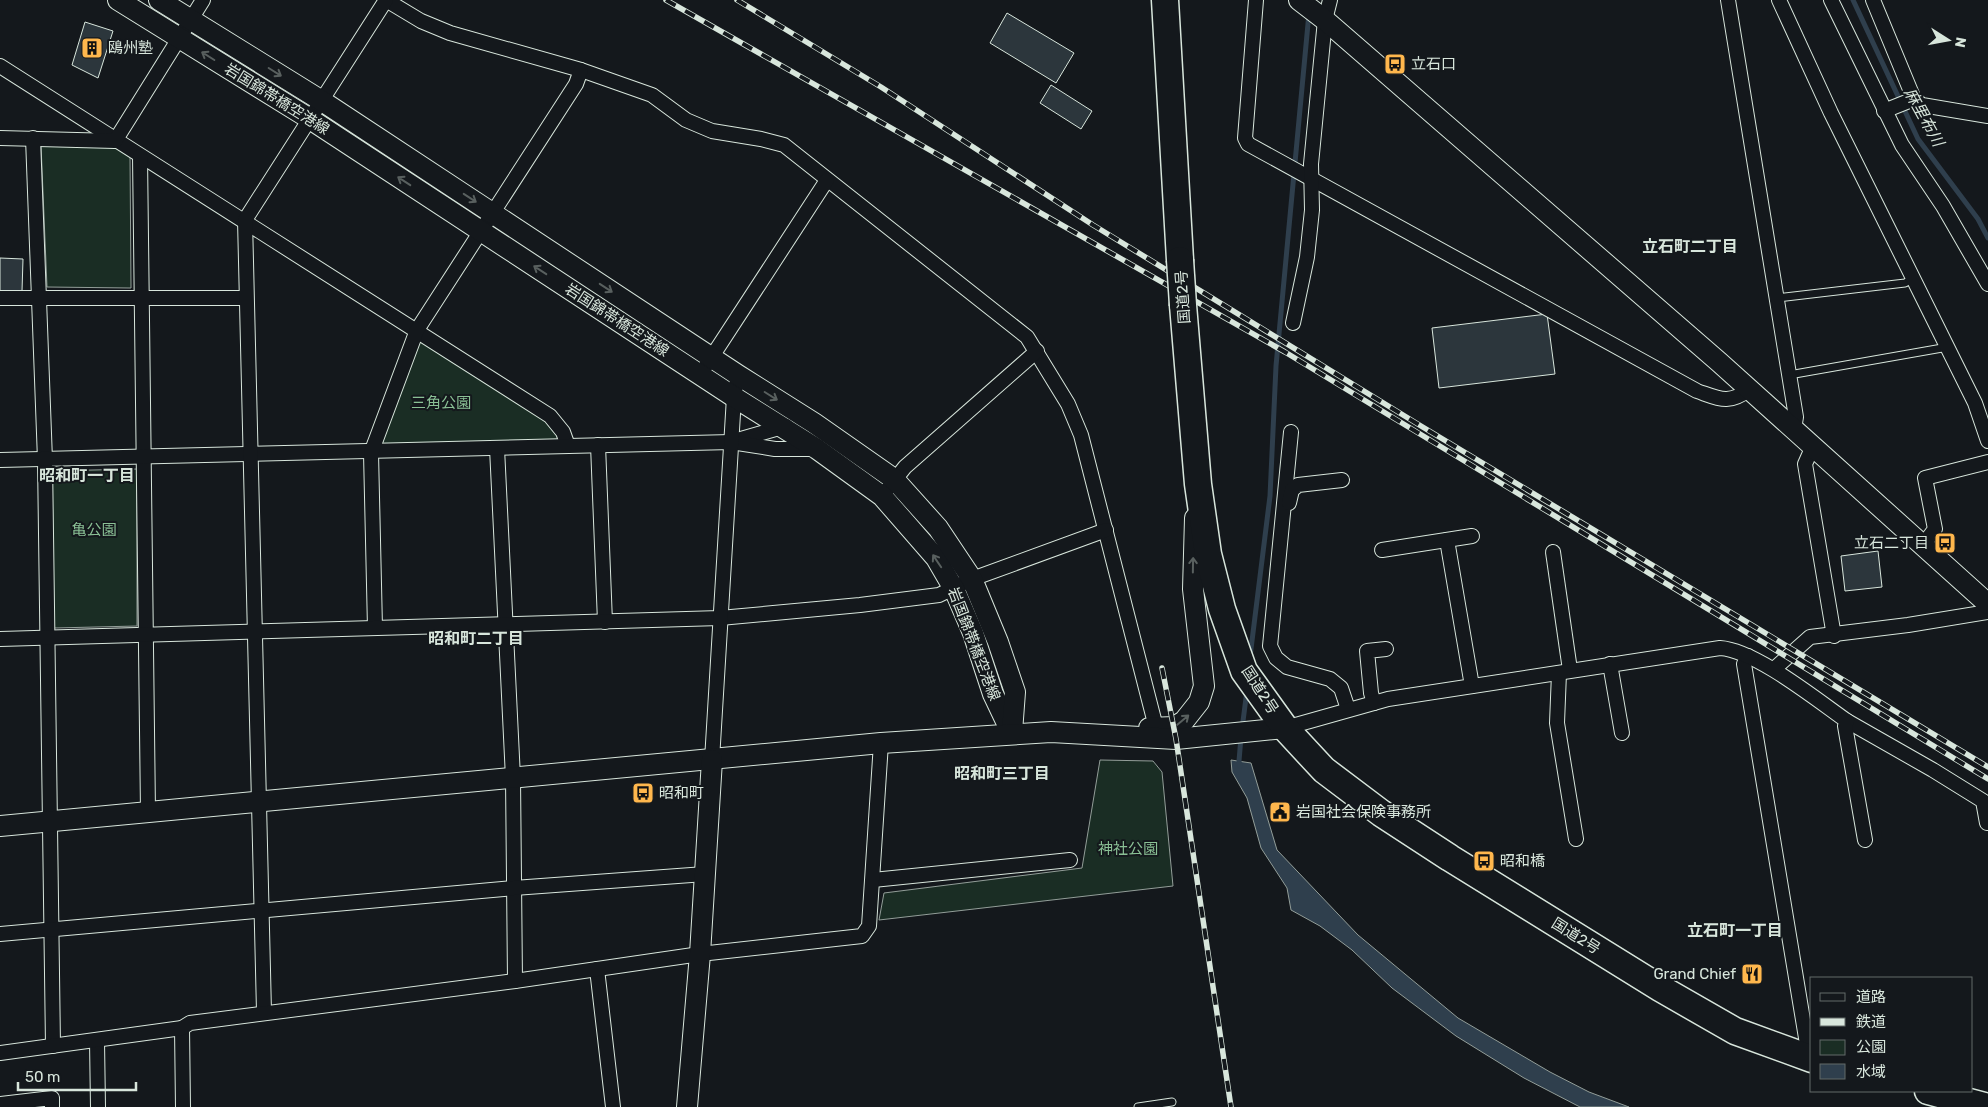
<svg xmlns="http://www.w3.org/2000/svg" width="1988" height="1107" font-family="Rubik,'Noto Sans JP',sans-serif">
<rect width="100%" height="100%" fill="#14181c"/>
<g fill="#1a2d24" stroke="#939e99">
<polygon points="41,145 117,145 130,155 131,288 47,287"/>
<polygon points="417,330 550,416 564,446 371,453"/>
<polygon points="137,469 137,626 54,628 50,471"/>
<polygon points="1100,760 1153,761 1162,772 1173,886 879,920 884,893 1082,868"/>
</g>
<polygon fill="#2f3f4d" stroke="#939e99" points="1231,760 1251,763 1277,850 1358,935 1458,1018 1550,1072 1589,1092 1629,1107 1580,1107 1524,1078 1456,1036 1392,988 1352,950 1320,926 1291,910 1287,888 1261,848 1247,798 1232,772"/>
<g fill="none" stroke-linecap="round" stroke-linejoin="round">
<g stroke="#2f3f4d" stroke-width="5">
<polyline points="1853,0 1918,139 1978,219 1988,238"/>
<polyline points="1250,657 1270,496 1276,366 1309,13"/>
<polyline points="1242,729 1247,690"/>
<polyline points="1240,766 1239,761 1241,737"/>
</g>
</g>
<g fill="#2c363c" stroke="#d8e6dc">
<polygon points="1007,13 1074,53 1056,83 990,43"/>
<polygon points="85,22 113,31 98,78 72,65"/>
<polygon points="1051,85 1092,111 1081,129 1040,103"/>
<polygon points="0,258 23,259 22,291 0,291"/>
<polygon points="1547,314 1555,374 1439,388 1432,328"/>
<polygon points="1878,551 1882,587 1845,591 1841,556"/>
</g>
<g fill="none" stroke-linecap="round" stroke-linejoin="round">
<g stroke="#d8e6dc" stroke-width="9">
<g id="lane">
<polyline points="1777,298 1905,283 1914,278"/>
<polyline points="1789,375 1948,347"/>
<polyline points="1138,1107 1172,1102"/>
</g>
</g>
<g stroke="#d8e6dc" stroke-width="16">
<g id="street">
<polyline points="386,0 421,21 450,33 581,70 652,95 686,120 712,131 761,139 784,145 1027,337 1068,404 1081,435 1158,735"/>
<path d="M1256,0L1245,138L1248,144L1697,391C1720,399 1728,405 1750,389"/>
<polyline points="1728,0 1796,417 1794,429"/>
<polyline points="1779,0 1831,113 1975,403 1988,441"/>
<polyline points="1831,0 1902,145 1943,206 1988,284"/>
<polyline points="1873,0 1914,99 1922,105 1988,116"/>
<polyline points="0,66 550,416 563,432 568,446"/>
<polyline points="1884,111 1914,99"/>
<polyline points="0,138 115,141 203,0"/>
<polyline points="33,138 45,460 53,1046"/>
<polyline points="140,156 148,812"/>
<polyline points="0,298 246,298"/>
<polyline points="1293,323 1307,257 1312,210 1311,164 1325,20 1330,0"/>
<polyline points="700,375 827,180"/>
<polyline points="1291,432 1270,646 1276,658 1287,667 1330,679 1341,688 1348,709"/>
<polyline points="734,441 786,426"/>
<polyline points="598,445 605,622"/>
<polyline points="1813,446 1805,464 1834,636"/>
<polyline points="497,448 513,778 515,981"/>
<polyline points="0,460 731,442 775,449 816,449"/>
<polyline points="882,496 905,467 1037,351"/>
<polyline points="1289,503 1292,490 1298,485 1342,480"/>
<polyline points="1447,540 1472,686"/>
<polyline points="1923,545 1935,529 1925,478 1988,462"/>
<polyline points="1382,550 1472,536"/>
<polyline points="1553,552 1570,670"/>
<polyline points="375,628 371,453 417,330 576,84 581,70"/>
<polyline points="0,639 720,618 860,605 939,595 972,579 1106,530"/>
<polyline points="1748,656 1744,664 1807,1044 1806,1057"/>
<polyline points="1610,664 1622,733"/>
<polyline points="1774,669 1810,637 1908,625 1988,612"/>
<polyline points="1559,673 1557,723 1576,839"/>
<polyline points="1374,703 1371,693 1367,651 1386,649"/>
<polyline points="1847,721 1933,770 1983,801 1987,823"/>
<path d="M1285,728L1388,699L1720,648C1755,650 1817,700 1847,721L1845,726L1865,840"/>
<polyline points="712,760 734,397 738,375"/>
<polyline points="873,880 1070,860"/>
<polyline points="0,934 514,888 705,874"/>
<polyline points="597,969 613,1107"/>
<polyline points="264,1012 245,220 386,0"/>
<polyline points="182,1028 183,1107"/>
<polyline points="97,1041 98,1107"/>
<polyline points="0,1053 182,1028 190,1023 515,981 700,954 862,936 869,926 881,743"/>
<polyline points="0,1104 52,1098 52,1107"/>
</g>
</g>
<g stroke="#d8e6dc" stroke-width="22">
<g id="secondary">
<polyline points="118,0 310,119 734,397 817,449 882,496 936,558 954,589 973,633 993,694 1012,734"/>
<polyline points="159,0 322,101 738,375 814,423 894,479 938,528 972,579 998,642 1015,692 1012,732"/>
<polyline points="1299,0 1325,20 1719,362 1988,604"/>
<polyline points="1149,728 1174,727 1184,721 1199,702 1204,686 1193,589 1195,518"/>
<polyline points="0,826 881,743 1051,732 1176,739 1285,728"/>
<polyline points="687,1107 700,954 712,760"/>
</g>
</g>
<g stroke="#d8e6dc" stroke-width="29">
<g id="highway">
<polyline points="1165,0 1180,260"/>
<polyline points="1183,305 1198,484 1208,554 1222,609 1244,671 1285,728 1324,770 1381,813 1450,858 1660,988 1735,1031 1812,1059"/>
<polyline points="1928,1091 1988,1107"/>
</g>
</g>
<use href="#lane" stroke="#14181c" stroke-width="7"/>
<use href="#street" stroke="#14181c" stroke-width="14"/>
<use href="#secondary" stroke="#14181c" stroke-width="20"/>
<use href="#highway" stroke="#14181c" stroke-width="26"/>
<g stroke="#d8e6dc" stroke-width="5.5">
<g id="rail">
<polyline points="666,0 1285,352 1988,779"/>
<polyline points="737,0 881,87 1093,225 1421,426 1988,767"/>
<polyline points="1162,668 1176,739 1231,1107"/>
</g>
</g>
<use href="#rail" stroke="#14181c" stroke-width="4" stroke-dasharray="11" stroke-linecap="butt"/>
<g stroke="#d8e6dc" stroke-width="29" stroke-linecap="butt">
<polyline id="highway-bridge" points="1180,260 1183,305"/>
</g>
<use href="#highway-bridge" stroke="#14181c" stroke-width="26"/>
</g>
<defs><path id="oneway-shaft" d="M-6 0H5M1.5-3L5.5 0L1.5 3" fill="none" stroke-width="1.6" stroke-linecap="round" stroke-linejoin="round" transform="scale(1.25)"/></defs>
<g stroke="#59605f">
<use href="#oneway-shaft" transform="translate(208 56) rotate(-148)"/>
<use href="#oneway-shaft" transform="translate(275 72) rotate(32)"/>
<use href="#oneway-shaft" transform="translate(404 181) rotate(-147)"/>
<use href="#oneway-shaft" transform="translate(470 198) rotate(33)"/>
<use href="#oneway-shaft" transform="translate(540 270) rotate(-147)"/>
<use href="#oneway-shaft" transform="translate(606 288) rotate(33)"/>
<use href="#oneway-shaft" transform="translate(771 396) rotate(32)"/>
<use href="#oneway-shaft" transform="translate(937 561) rotate(-124)"/>
<use href="#oneway-shaft" transform="translate(1193 565) rotate(-89)"/>
<use href="#oneway-shaft" transform="translate(1183 720) rotate(-40)"/>
</g>
<defs>
<g id="building-square" transform="scale(1.125)"><rect x="-9" y="-9" width="18" height="18" rx="4" fill="#ffb74d" stroke="#14181c"/><path d="M-4-6H4V6H1V3H-1V6H-4ZM-2.5-4.3h1.7v1.8h-1.7ZM.8-4.3h1.7v1.8H.8ZM-2.5-1h1.7V.8h-1.7ZM.8-1h1.7V.8H.8Z" fill="#111"/></g>
<g id="bus-square" transform="scale(1.125)"><rect x="-9" y="-9" width="18" height="18" rx="4" fill="#ffb74d" stroke="#14181c"/><path d="M-5-6H5V4H4V6H2V4H-2V6H-4V4H-5ZM-3.5-4V0h7V-4ZM-3.5 1.2v1.5H-2V1.2ZM2 1.2v1.5H3.5V1.2Z" fill="#111"/></g>
<g id="civic-square" transform="scale(1.125)"><rect x="-9" y="-9" width="18" height="18" rx="4" fill="#ffb74d" stroke="#14181c"/><path d="M-.6-6.5H3V-4.5H.6V-3L4-1V1h2V6H-6V1h2V-1L-.6-3ZM-1.2 2.5V6h2.4V2.5Z" fill="#111"/></g>
<g id="restaurant-square" transform="scale(1.125)"><rect x="-9" y="-9" width="18" height="18" rx="4" fill="#ffb74d" stroke="#14181c"/><path d="M-5-6h1v4h1v-4h1v4h1v-4h1v5L-1.5 .5V6h-2V.5L-5-1ZM5-6V6H3V1.5H1.5Q1.5-4 5-6Z" fill="#111"/></g>
</defs>
<g fill-rule="evenodd">
<use href="#building-square" x="92" y="48"/>
<use href="#bus-square" x="1395" y="64"/>
<use href="#bus-square" x="1945" y="543"/>
<use href="#bus-square" x="643" y="793"/>
<use href="#civic-square" x="1280" y="812"/>
<use href="#bus-square" x="1484" y="861"/>
<use href="#restaurant-square" x="1752" y="974"/>
</g>
<g text-anchor="middle" dominant-baseline="central" stroke-width="4" stroke-linejoin="round" paint-order="stroke">
<g font-size="15" fill="#d8e6dc" stroke="#14181c" text-anchor="start">
<text x="108" y="48">鴎州塾</text>
<text x="1411" y="64">立石口</text>
<text x="1929" y="543" text-anchor="end">立石二丁目</text>
<text x="659" y="793">昭和町</text>
<text x="1296" y="812">岩国社会保険事務所</text>
<text x="1500" y="861">昭和橋</text>
<text x="1736" y="974" text-anchor="end">Grand Chief</text>
</g>
<g font-size="15" fill="#d8e6dc" stroke="#14181c">
<text transform="translate(277 99) rotate(32)">岩国錦帯橋空港線</text>
<text transform="translate(1183 297) rotate(-94)">国道2号</text>
<text transform="translate(617 320) rotate(33)">岩国錦帯橋空港線</text>
<text transform="translate(974 644) rotate(69)">岩国錦帯橋空港線</text>
<text transform="translate(1260 690) rotate(57)">国道2号</text>
<text transform="translate(1576 936) rotate(32)">国道2号</text>
</g>
<g font-size="15" fill="#8ac095" stroke="#14181c">
<text x="441" y="403">三角公園</text>
<text x="94" y="530">亀公園</text>
<text x="1128" y="849">神社公園</text>
</g>
<g font-size="16" font-style="italic" fill="#d8e6dc" stroke="#14181c">
<text transform="translate(1924 117) rotate(61)">麻里布川</text>
</g>
<g font-size="16" font-weight="bold" fill="#d8e6dc" stroke="#14181c">
<text x="1690" y="246">立石町二丁目</text>
<text x="87" y="475">昭和町一丁目</text>
<text x="476" y="638">昭和町二丁目</text>
<text x="1002" y="773">昭和町三丁目</text>
<text x="1735" y="930">立石町一丁目</text>
</g>
</g>
<rect x="1810" y="977" width="162" height="115" fill="#14181c" stroke="#626a69"/>
<rect x="1820" y="993" width="25" height="8" fill="#14181c" stroke="#626a69"/>
<text x="1856" y="1002" font-size="15" fill="#d8e6dc">道路</text>
<rect x="1820" y="1018" width="25" height="8" fill="#d8e6dc" stroke="#626a69"/>
<text x="1856" y="1027" font-size="15" fill="#d8e6dc">鉄道</text>
<rect x="1820" y="1040" width="25" height="15" fill="#1a2d24" stroke="#626a69"/>
<text x="1856" y="1052" font-size="15" fill="#d8e6dc">公園</text>
<rect x="1820" y="1064" width="25" height="15" fill="#2f3f4d" stroke="#626a69"/>
<text x="1856" y="1077" font-size="15" fill="#d8e6dc">水域</text>
<g transform="translate(1948 40) rotate(101)" stroke="#14181c" stroke-width="4" paint-order="stroke">
<path d="M0-4L9 19L0 12L-9 19Z" fill="#d8e6dc"/>
<text y="-8" font-size="14" font-weight="bold" text-anchor="middle" fill="#d8e6dc">N</text>
</g>
<path d="M18 1082v8h118v-8" fill="none" stroke="#d8e6dc" stroke-width="2.5"/>
<text x="25" y="1082" font-size="15" fill="#d8e6dc" stroke="#14181c" stroke-width="4" paint-order="stroke">50 m</text>
</svg>
